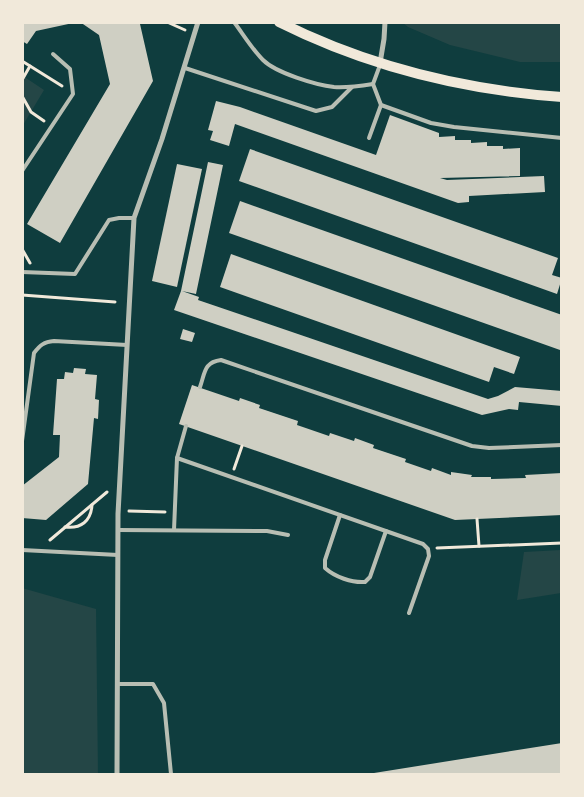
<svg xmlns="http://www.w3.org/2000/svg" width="584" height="797" font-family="'Fira Sans',sans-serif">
<rect width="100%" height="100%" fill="#0f3d3e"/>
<g fill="#244646">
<polygon points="403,23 561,23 561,62 520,62 450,45 408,27"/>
<polygon points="23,76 44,90 23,125"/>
<polygon points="561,550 561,593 517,600 524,552"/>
<polygon points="22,588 96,609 98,774 23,774"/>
</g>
<g fill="#cfcfc3">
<polygon points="22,22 72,22 73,23 36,31 27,44 22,41"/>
<polygon points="80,22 138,22 140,24 153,81 60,243 27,224 110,84 99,35"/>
<polygon points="216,101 240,107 376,155 390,115 439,133 439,137 455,136 455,140 471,140 471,143 487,142 487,146 503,146 503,149 520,148 520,176 440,178 447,180 544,176 545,192 469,196 469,202 458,203 235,124 229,146 210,140 213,131 208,130"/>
<polygon points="250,149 558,258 552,275 562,278 557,294 239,181"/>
<polygon points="208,162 223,165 196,294 182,291 199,297 198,300 488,399 498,396 515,387 562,391 562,406 519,402 518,410 509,409 482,415 174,310 181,291"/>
<polygon points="177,164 202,169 177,287 152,281"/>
<polygon points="240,201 562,315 560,350 229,233"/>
<polygon points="231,254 520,357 514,374 494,367 489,382 220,287"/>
<polygon points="183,329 195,333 192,342 180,339"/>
<polygon points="74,368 86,369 85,374 97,375 95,399 99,400 98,419 94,418 88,484 46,520 22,518 22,486 59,457 60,435 53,435 57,379 64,379 65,372 73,373"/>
<polygon points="192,385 239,401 240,398 260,405 259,408 298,421 297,425 329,436 330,433 354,441 355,438 374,445 373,448 406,459 405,462 431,471 432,468 451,475 451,472 472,475 471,477 491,477 491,479 526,478 525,475 562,473 562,515 455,520 179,424"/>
<polygon points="562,743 562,774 374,774 374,773"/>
</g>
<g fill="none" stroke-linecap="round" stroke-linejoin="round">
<g stroke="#f1e9da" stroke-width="3">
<polyline points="167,22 185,30"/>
<polyline points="22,61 62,86"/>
<polyline points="22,80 30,66"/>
<polyline points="22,96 31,112 44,121"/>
<polyline points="22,249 30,263"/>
<polyline points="22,295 115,302"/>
<polyline points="234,469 242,446"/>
<polyline points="129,511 165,512"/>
<polyline points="477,519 479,546"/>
<path d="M65,527C81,529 91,521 92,505"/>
<polyline points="50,540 107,492"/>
<polyline points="437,548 562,543"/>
</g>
<g stroke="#b8beb3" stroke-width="4">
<path d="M234,22C243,34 252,49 263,60C276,73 316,85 334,87C347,88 360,86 373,84"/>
<polyline points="380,65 373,84 381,105 431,123 454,127 562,138"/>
<polyline points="185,68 316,111 332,107 352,87"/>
<polyline points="369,138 381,105"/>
<polyline points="22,171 73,94 70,69 53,54"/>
<polyline points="22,272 75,274 109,220 119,218 134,218"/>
<path d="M200,387C205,373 204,362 221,360L472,446L489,448L562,445"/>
<path d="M22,441L34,353C40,345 44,342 54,341L127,345"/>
<polyline points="177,458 423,544 428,549 429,556 409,613"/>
<path d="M340,515L325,560V568C335,577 352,583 365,582L370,577L386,531"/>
<polyline points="118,530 267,531 288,535"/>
<polyline points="174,530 177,458 186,426"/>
<polyline points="22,550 118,555"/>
<polyline points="117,684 153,684 164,703 171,774"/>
</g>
<g stroke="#b8beb3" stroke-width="5">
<polyline points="380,63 384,39 385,22"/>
<polyline points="117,774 118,514 134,218 162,139 198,22"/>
</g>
<path stroke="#f1e9da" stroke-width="10" d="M279,22C367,66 464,90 562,97"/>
</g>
<rect width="584" height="797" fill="none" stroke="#f1e9da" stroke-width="48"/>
</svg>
